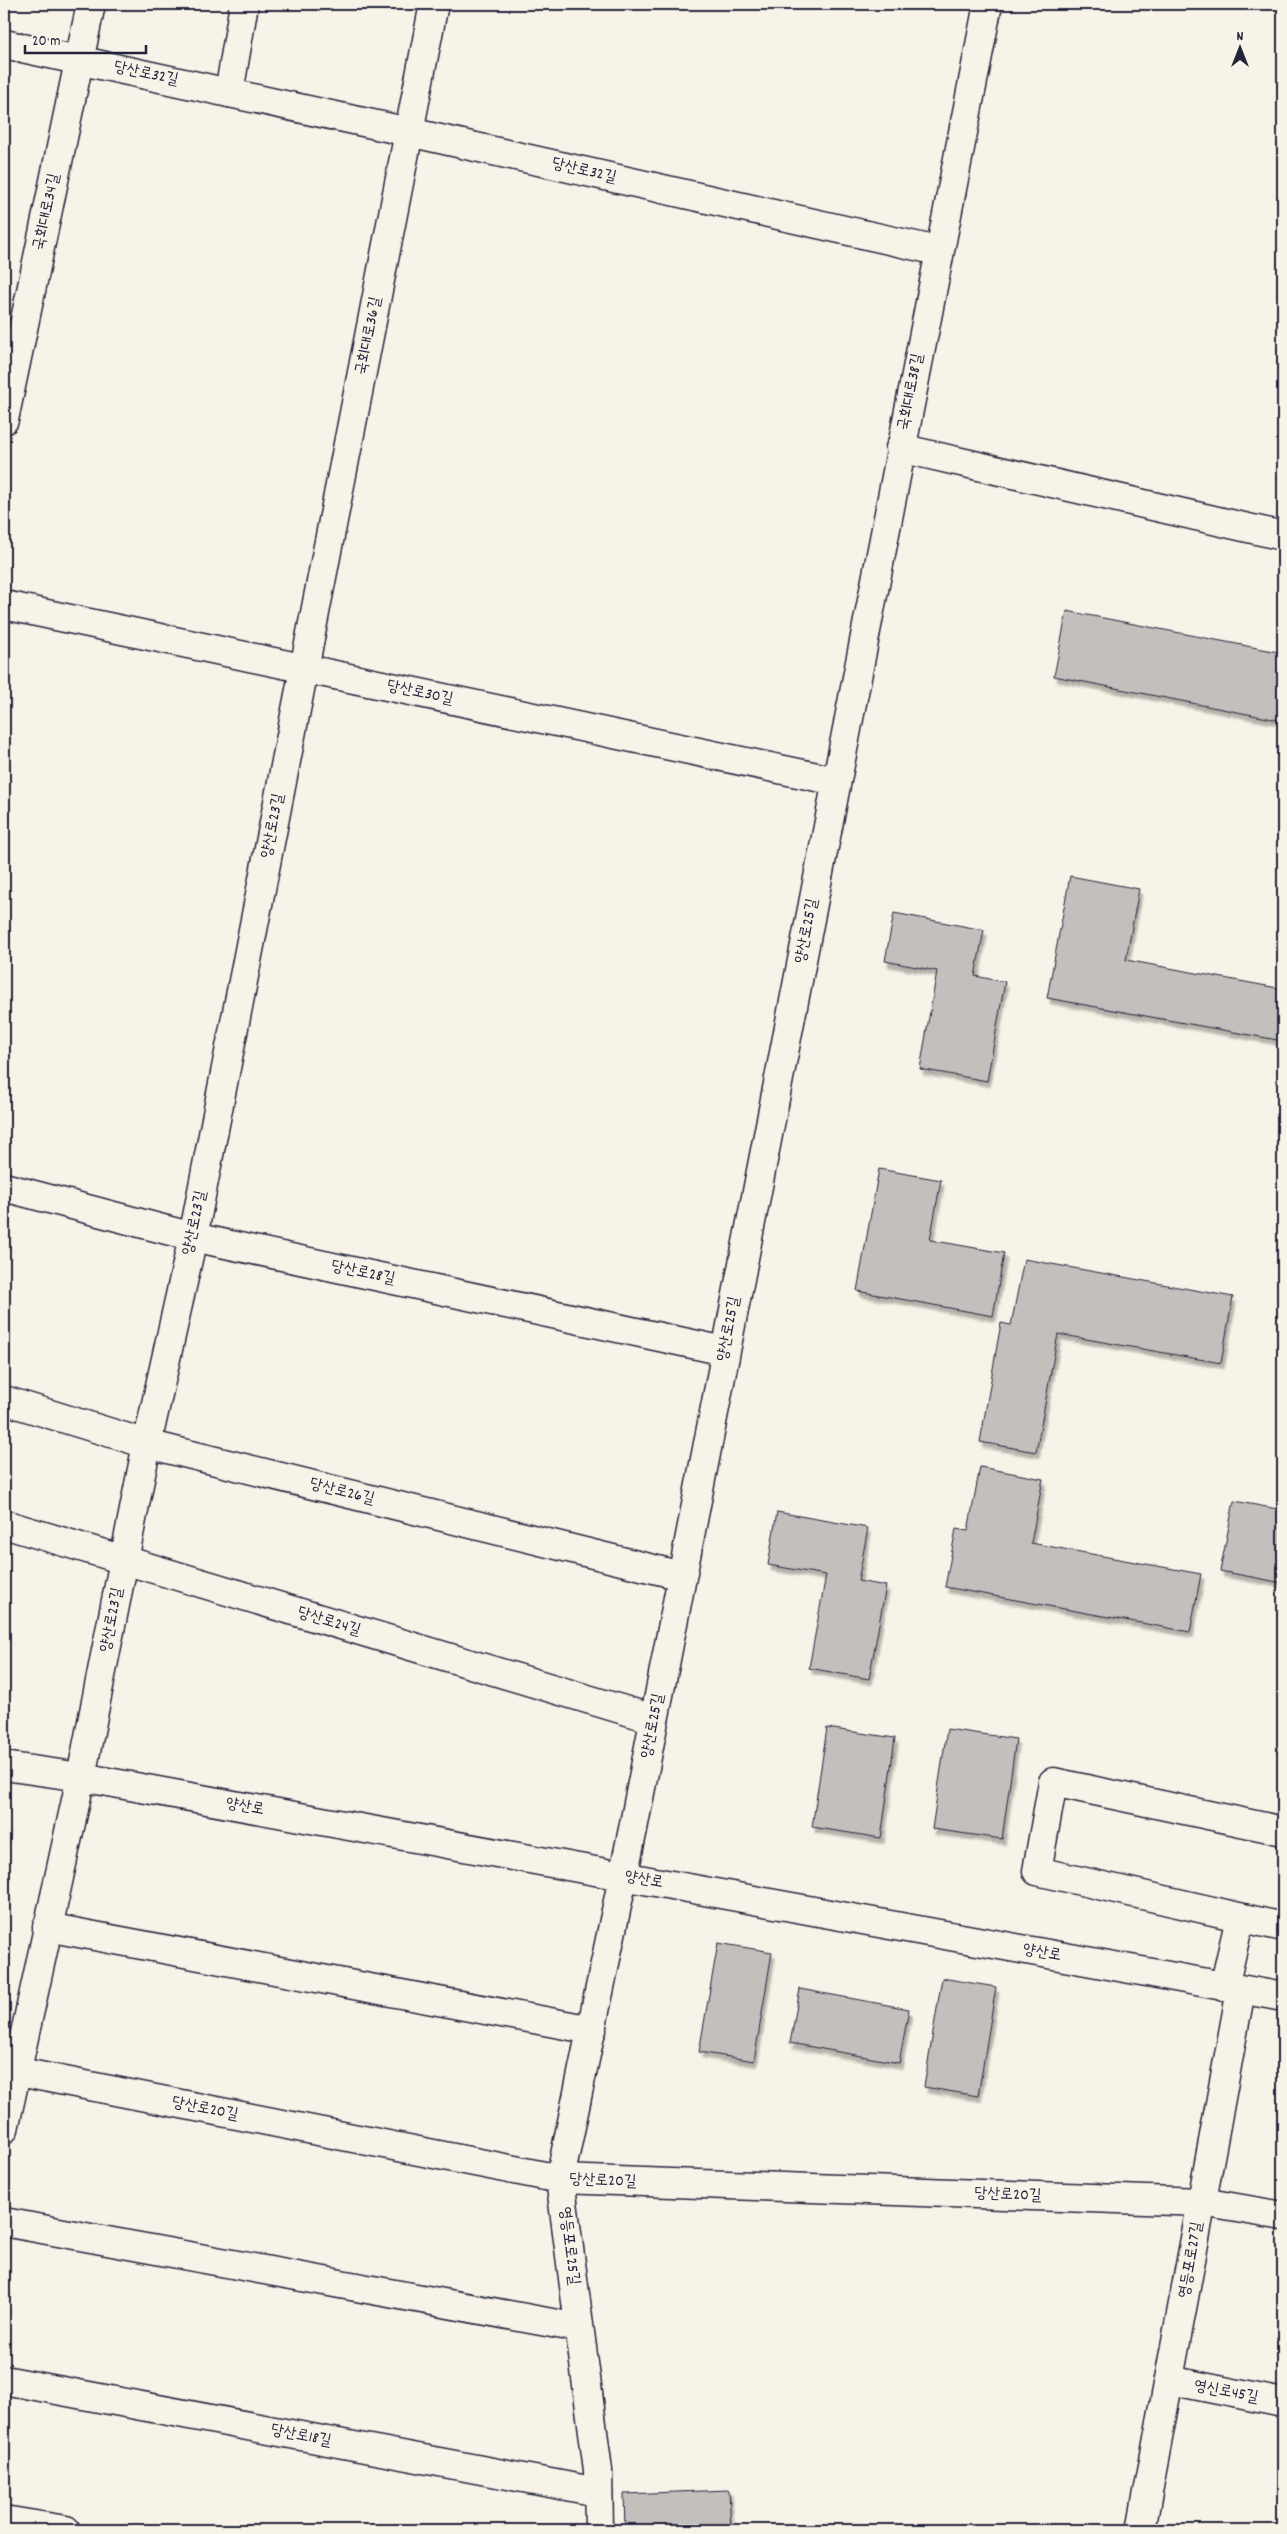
<svg xmlns="http://www.w3.org/2000/svg" width="1287" height="2534" font-family="Dekko,'Poor Story',sans-serif">
<defs>
<filter id="shadow"><feDropShadow dx="3" dy="5.5" stdDeviation="1" flood-color="#0004"/></filter>
</defs>
<rect width="100%" height="100%" fill="#f7f3e8"/>
<filter id="ink" filterUnits="userSpaceOnUse"><feTurbulence type="fractalNoise" baseFrequency=".02" numOctaves="2"/><feDisplacementMap in="SourceGraphic" scale="10" xChannelSelector="R" yChannelSelector="G"/><feConvolveMatrix kernelMatrix="1 2 1 2 8 2 1 2 1" color-interpolation-filters="sRGB"/></filter>
<g filter="url(#ink)">
<g fill="#c2bfbd" stroke="#22223b" filter="url(#shadow)">
<polygon points="1067,611 1283,653 1283,721 1054,676"/>
<polygon points="1070,876 1139,889 1126,960 1283,989 1283,1041 1047,998"/>
<polygon points="894,913 984,930 975,976 1005,982 987,1081 920,1069 937,971 885,961"/>
<polygon points="879,1169 941,1180 930,1240 1004,1253 993,1316 857,1291"/>
<polygon points="1024,1259 1233,1297 1221,1363 1058,1334 1036,1452 980,1442 1001,1323 1011,1325"/>
<polygon points="980,1467 1043,1479 1031,1543 1201,1574 1190,1632 945,1587 956,1529 968,1531"/>
<polygon points="1234,1501 1283,1510 1283,1583 1220,1571"/>
<polygon points="777,1512 868,1528 858,1581 886,1586 869,1679 809,1668 826,1575 768,1565"/>
<polygon points="827,1728 895,1738 881,1838 812,1827"/>
<polygon points="947,1729 1016,1739 1002,1839 932,1829"/>
<polygon points="718,1943 772,1952 754,2061 699,2052"/>
<polygon points="942,1978 996,1987 978,2096 924,2087"/>
<polygon points="800,1989 909,2009 899,2063 790,2043"/>
<polygon points="729,2490 731,2530 625,2530 624,2494"/>
</g>
<g fill="none" stroke-linecap="round" stroke-linejoin="round">
<g stroke="#22223b" stroke-width="31">
<g id="minor">
<polyline points="4,44 409,132 938,251"/>
<polyline points="229,93 244,4"/>
<polyline points="4,420 91,4"/>
<polyline points="900,448 1283,536"/>
<polyline points="4,605 836,781"/>
<polyline points="4,1187 193,1237 725,1351"/>
<polyline points="4,1400 147,1444 682,1576"/>
<polyline points="4,1524 654,1719"/>
<polyline points="4,1766 81,1777 1283,1997"/>
<polyline points="1283,1831 1053,1782 1037,1871 1283,1927"/>
<polyline points="47,1927 592,2030"/>
<polyline points="1224,1987 1240,1918"/>
<polyline points="4,2069 560,2179 1202,2202 1283,2216"/>
<polyline points="4,2129 81,1777 147,1444 193,1237 434,4"/>
<polyline points="4,2222 579,2328"/>
<polyline points="4,2380 598,2492"/>
<polyline points="1169,2380 1283,2403"/>
<polyline points="4,2520 66,2530"/>
<polyline points="599,2530 598,2470 560,2179 633,1829 988,4"/>
<polyline points="1141,2530 1241,1990"/>
</g>
</g>
<use href="#minor" stroke="#f7f3e8" stroke-width="28"/>
</g>
</g>
<g text-anchor="middle" dominant-baseline="central" stroke-width="4" stroke-linejoin="round" paint-order="stroke">
<g font-size="16" fill="#22223b" stroke="#f7f3e8">
<text transform="translate(146 74) rotate(12)">당산로32길</text>
<text transform="translate(584 171) rotate(13)">당산로32길</text>
<text transform="translate(47 212) rotate(-78)">국회대로34길</text>
<text transform="translate(369 336) rotate(-79)">국회대로36길</text>
<text transform="translate(911 392) rotate(-79)">국회대로38길</text>
<text transform="translate(420 693) rotate(12)">당산로30길</text>
<text transform="translate(273 826) rotate(-79)">양산로23길</text>
<text transform="translate(807 931) rotate(-79)">양산로25길</text>
<text transform="translate(195 1223) rotate(-78)">양산로23길</text>
<text transform="translate(363 1273) rotate(12)">당산로28길</text>
<text transform="translate(729 1329) rotate(-79)">양산로25길</text>
<text transform="translate(342 1492) rotate(14)">당산로26길</text>
<text transform="translate(112 1620) rotate(-79)">양산로23길</text>
<text transform="translate(329 1622) rotate(17)">당산로24길</text>
<text transform="translate(653 1726) rotate(-79)">양산로25길</text>
<text transform="translate(245 1807) rotate(10)">양산로</text>
<text transform="translate(644 1880) rotate(10)">양산로</text>
<text transform="translate(1042 1953) rotate(10)">양산로</text>
<text transform="translate(205 2109) rotate(11)">당산로20길</text>
<text transform="translate(603 2181) rotate(2)">당산로20길</text>
<text transform="translate(1008 2195) rotate(2)">당산로20길</text>
<text transform="translate(569 2246) rotate(83)">영등포로25길</text>
<text transform="translate(1191 2260) rotate(-80)">영등포로27길</text>
<text transform="translate(1226 2392) rotate(11)">영신로45길</text>
<text transform="translate(301 2436) rotate(11)">당산로18길</text>
</g>
</g>
<rect width="1287" height="2534" fill="none" stroke="#f7f3e8" stroke-width="20"/>
<rect x="10" y="10" width="1267" height="2514" fill="none" stroke="#22223b" stroke-width="2" filter="url(#ink)"/>
<g transform="translate(1240 48)" stroke="#f7f3e8" stroke-width="4" paint-order="stroke">
<path d="M0-4L9 19L0 12L-9 19Z" fill="#22223b"/>
<text y="-8" font-size="14" font-weight="bold" text-anchor="middle" fill="#22223b">N</text>
</g>
<path d="M25 45v8h121v-8" fill="none" stroke="#22223b" stroke-width="2.5"/>
<text x="32" y="45" font-size="15" fill="#22223b" stroke="#f7f3e8" stroke-width="4" paint-order="stroke">20 m</text>
</svg>
